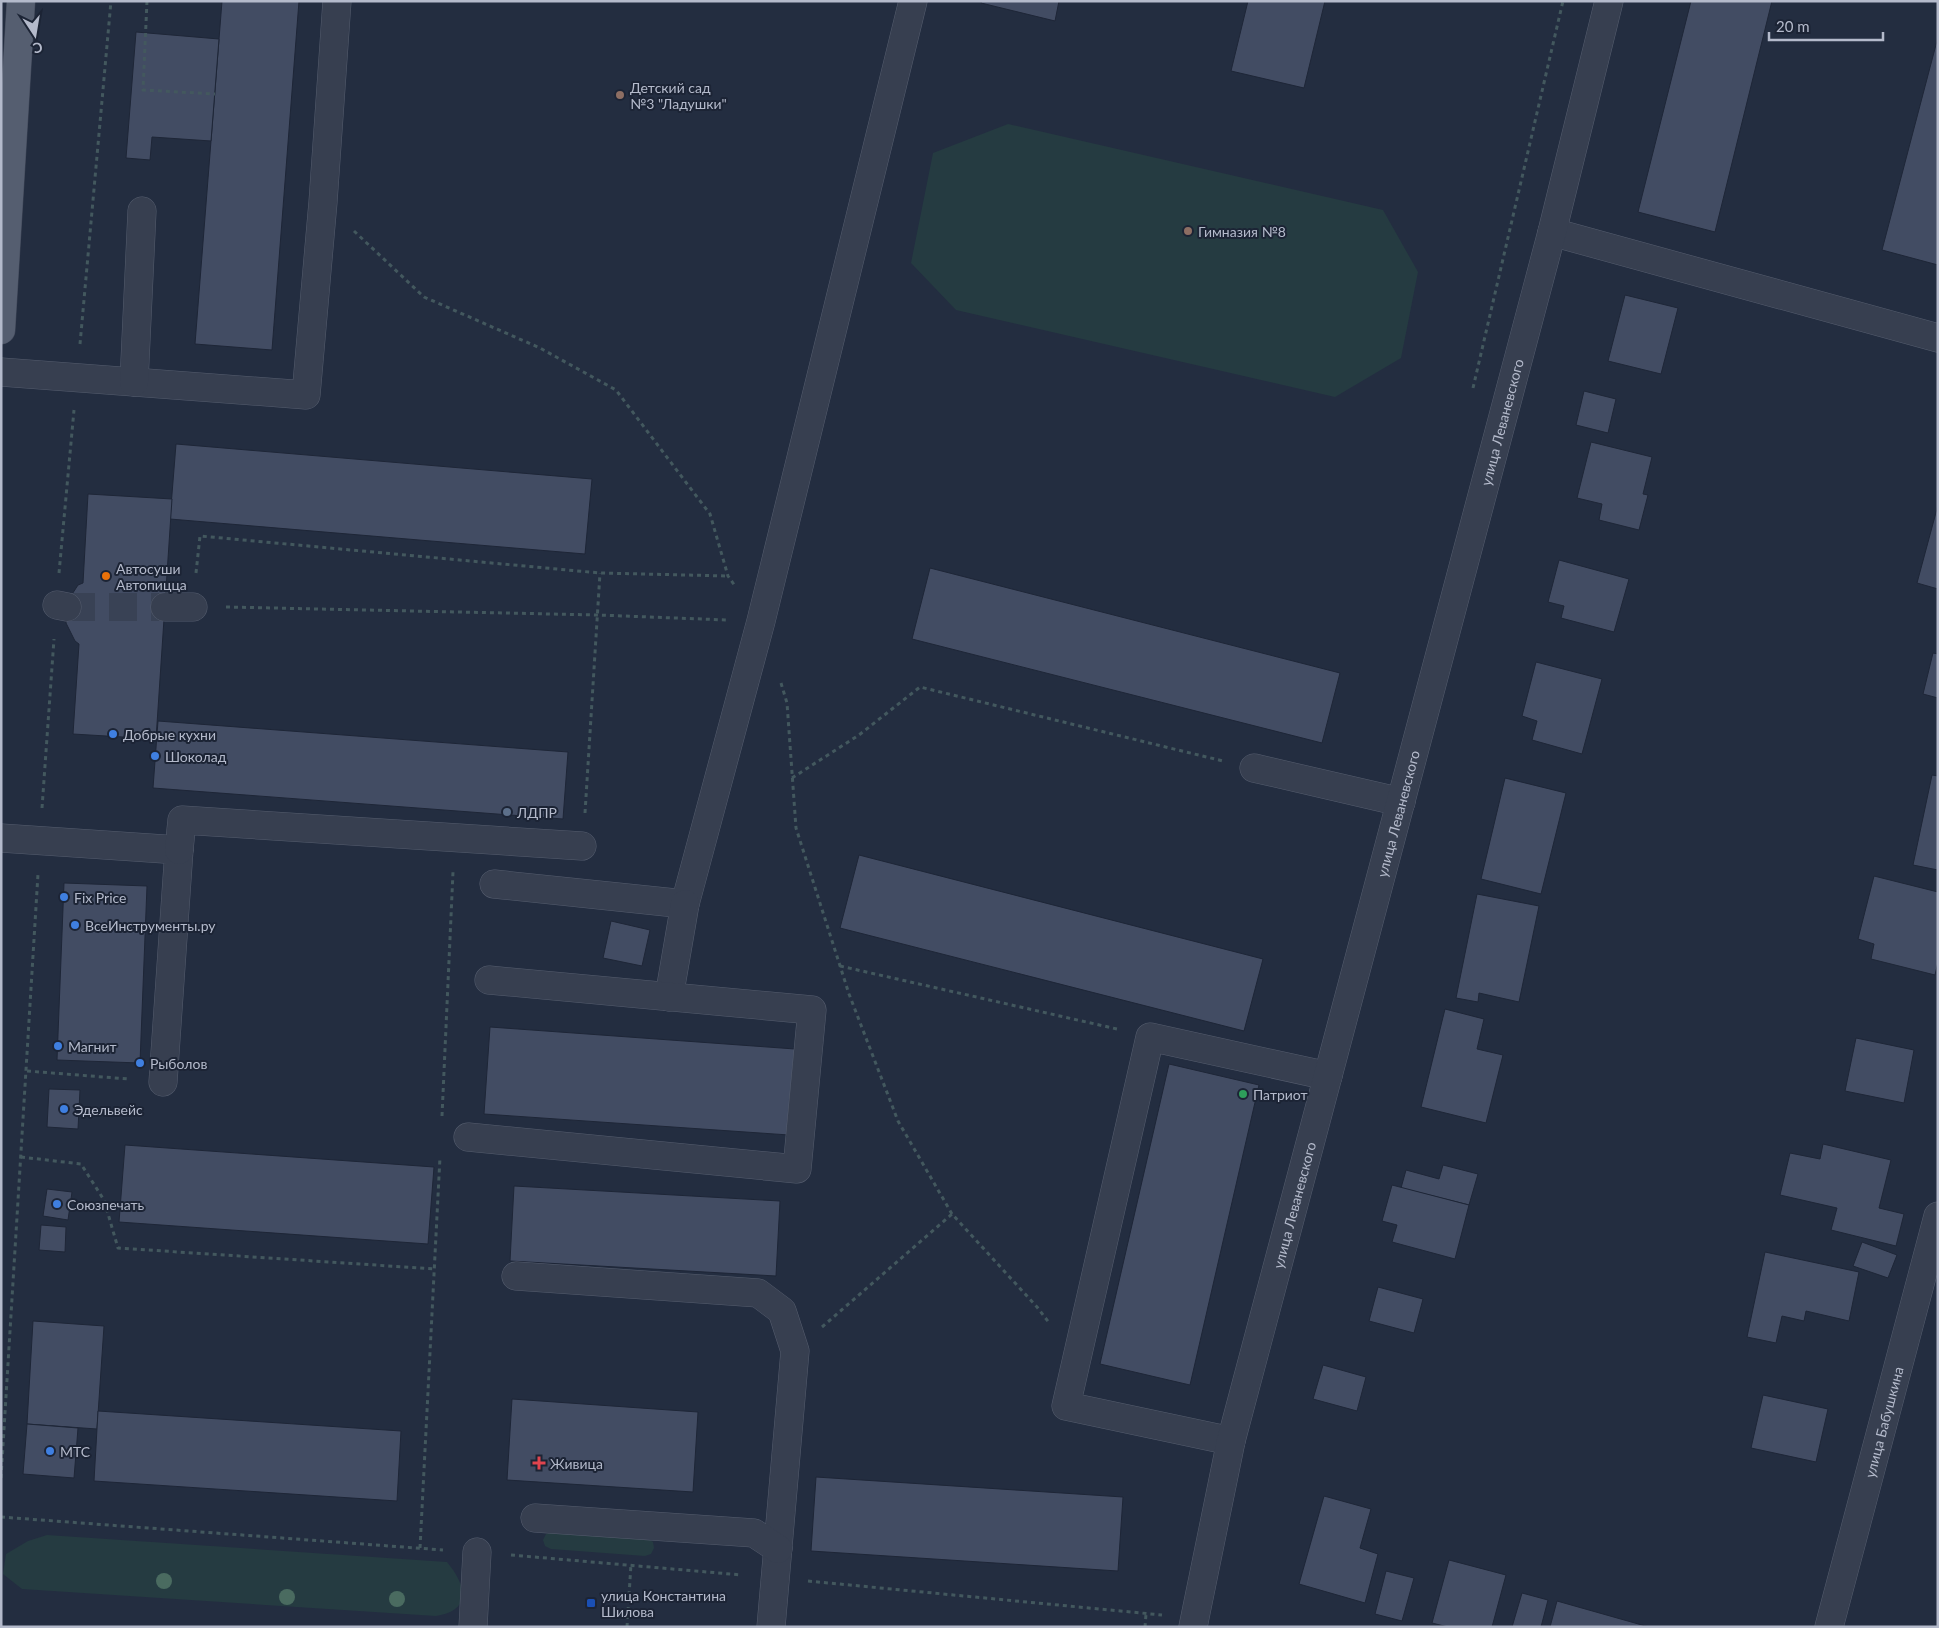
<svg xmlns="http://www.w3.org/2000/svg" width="1939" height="1628" font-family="Lato,sans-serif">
<rect width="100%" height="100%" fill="#232d40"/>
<g fill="#253b41">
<polygon points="1008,124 1383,210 1418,272 1401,358 1335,397 956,310 911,263 933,153"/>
<polygon points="553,1532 647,1538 653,1542 654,1548 651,1554 645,1556 551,1549 545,1546 543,1540 546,1534"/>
<path d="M47,1535L447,1562C466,1585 473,1610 436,1616L22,1589L3,1574L6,1554L28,1541Z"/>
</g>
<g fill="#424c63" stroke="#1e2637">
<polygon points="222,1 299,1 272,350 195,344"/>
<polygon points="982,1 1059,1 1055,21 981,3"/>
<polygon points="1248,1 1325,1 1304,88 1231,71"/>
<polygon points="1691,1 1772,1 1715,232 1638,212"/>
<polygon points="136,32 219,39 211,141 152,137 150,160 126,158"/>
<polygon points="1938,37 1938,265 1882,250"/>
<polygon points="1625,295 1678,308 1661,374 1608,361"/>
<polygon points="1584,391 1616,399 1608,433 1576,425"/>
<polygon points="1591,442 1652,457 1643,494 1648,495 1639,530 1599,520 1602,504 1577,498"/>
<polygon points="176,444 592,479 585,554 170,519"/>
<polygon points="88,494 172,499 156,739 73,734 79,644 75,641 66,623 67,602 78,585 83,583"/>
<polygon points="1938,505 1938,589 1917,583"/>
<polygon points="1559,560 1629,579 1614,632 1561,618 1564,606 1548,602"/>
<polygon points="930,568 1340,673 1322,743 912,639"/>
<polygon points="1933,653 1938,654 1938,698 1923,694"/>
<polygon points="1536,662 1602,679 1582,754 1532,740 1537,721 1522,716"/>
<polygon points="158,721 568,752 563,819 153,788"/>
<polygon points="1932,775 1938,776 1938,870 1913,865"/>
<polygon points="1505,778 1566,793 1541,894 1481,879"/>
<polygon points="859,855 1263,959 1244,1031 840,928"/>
<polygon points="1874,876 1938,892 1938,962 1935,975 1871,959 1874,944 1858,939"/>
<polygon points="64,883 147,886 140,1063 57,1060"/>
<polygon points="1477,894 1539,906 1519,1002 1479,993 1478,1002 1456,998"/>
<polygon points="611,921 650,930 642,966 603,958"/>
<polygon points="1445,1009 1484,1019 1477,1049 1503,1055 1486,1123 1421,1107"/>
<polygon points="490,1027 795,1049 789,1135 484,1114"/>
<polygon points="1856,1038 1914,1050 1904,1103 1845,1091"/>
<polygon points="1169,1064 1259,1085 1190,1385 1100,1364"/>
<polygon points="49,1089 80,1090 78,1129 47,1127"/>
<polygon points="1823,1144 1891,1160 1879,1208 1904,1214 1896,1246 1831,1230 1837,1208 1780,1195 1790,1153 1820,1159"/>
<polygon points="125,1145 434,1167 428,1244 119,1222"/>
<polygon points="1443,1165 1478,1174 1469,1205 1401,1188 1406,1170 1439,1179"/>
<polygon points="1392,1185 1469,1205 1455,1259 1392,1242 1397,1225 1382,1221"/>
<polygon points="514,1186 780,1201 776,1276 510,1261"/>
<polygon points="47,1189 72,1192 68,1220 43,1216"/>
<polygon points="41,1225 66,1227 65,1252 39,1250"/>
<polygon points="1862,1242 1897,1255 1888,1278 1853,1266"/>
<polygon points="1765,1252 1859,1272 1849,1321 1806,1311 1804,1321 1782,1316 1776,1343 1747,1337"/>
<polygon points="1378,1287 1423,1299 1414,1333 1369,1321"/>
<polygon points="33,1321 104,1326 97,1429 27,1424"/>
<polygon points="1323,1365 1366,1377 1357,1411 1313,1399"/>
<polygon points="1763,1395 1828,1409 1816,1462 1751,1448"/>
<polygon points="512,1399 698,1412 693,1492 507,1480"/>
<polygon points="98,1411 401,1431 397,1501 94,1481"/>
<polygon points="27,1424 78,1428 74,1478 23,1474"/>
<polygon points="816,1477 1123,1497 1118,1571 811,1551"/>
<polygon points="1324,1496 1371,1509 1360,1548 1378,1554 1365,1603 1299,1584"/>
<polygon points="1449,1560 1506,1575 1492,1627 1448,1627 1432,1623"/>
<polygon points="1386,1571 1414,1578 1402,1621 1375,1614"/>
<polygon points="1522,1593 1548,1600 1541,1627 1512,1627"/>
<polygon points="1557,1601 1649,1627 1550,1627"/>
</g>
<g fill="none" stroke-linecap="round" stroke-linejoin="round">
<polyline stroke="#394255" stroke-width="28" stroke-dasharray="28 14" stroke-linecap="butt" points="67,607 165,607"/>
<defs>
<g id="minor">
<polyline points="1552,232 1938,338"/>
<polyline points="1,372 306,395 323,202 337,1"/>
<polyline points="134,382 142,211"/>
<polyline points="57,605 67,607"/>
<polyline points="165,607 193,607"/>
<polyline points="1254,768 1401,802"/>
<polyline points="1,838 179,850 163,1082"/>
<polyline points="179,850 182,820 582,846"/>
<polyline points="494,884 685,904 761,621 913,1"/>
<polyline points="669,997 685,904"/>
<polyline points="468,1137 797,1169 812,1010 489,980"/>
<polyline points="516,1276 758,1293 782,1311 795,1351 771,1627"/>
<polyline points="1231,1441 1066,1406 1150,1037 1328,1076"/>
<polyline points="535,1518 754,1533 778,1549"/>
<polyline points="473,1627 477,1552"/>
<path id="s1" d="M1193,1627L1231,1441L1552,232L1609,1"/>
<path id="s2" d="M1829,1627L1938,1216"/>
</g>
<polyline id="major" points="1,330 21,1"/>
</defs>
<use href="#minor" stroke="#555d6e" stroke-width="29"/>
<use href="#major" stroke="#414859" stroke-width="29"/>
<g stroke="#43585e" stroke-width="3" stroke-dasharray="4 4" stroke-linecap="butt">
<polyline points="147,1 143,90 215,94"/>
<polyline points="354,231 424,297 540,348 616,390 710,514 728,576 735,586"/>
<polyline points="80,344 111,1"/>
<polyline points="1473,388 1563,1"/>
<polyline points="59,573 74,410"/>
<polyline points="196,573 200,536 600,573 728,576"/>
<polyline points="226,607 598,615 727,620"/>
<polyline points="781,683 787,703 796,828 849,994 898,1121 952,1214 1037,1307 1050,1324"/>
<polyline points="792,778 859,735 920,687 1223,761"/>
<polyline points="42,808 54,639"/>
<polyline points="585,813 600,573"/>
<polyline points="840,966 1117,1029"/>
<polyline points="27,1071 129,1079"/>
<polyline points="442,1116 453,872"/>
<polyline points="21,1157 81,1164 104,1200 118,1248 435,1269"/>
<polyline points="822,1327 952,1214"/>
<polyline points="1,1478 38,874"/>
<polyline points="1,1517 443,1550"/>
<polyline points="420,1548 440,1157"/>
<polyline points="511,1555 742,1575"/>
<polyline points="808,1581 1162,1615"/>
<polyline points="627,1627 631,1564"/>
<polyline points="1145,1627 1146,1614"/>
</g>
<use href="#minor" stroke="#373f50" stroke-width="28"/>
<use href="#major" stroke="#555e70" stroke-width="28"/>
</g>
<g fill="#4a6b60">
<circle cx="164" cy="1581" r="8"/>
<circle cx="287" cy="1597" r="8"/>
<circle cx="397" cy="1599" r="8"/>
</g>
<g fill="#8d6e63" stroke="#1c2435" stroke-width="2">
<circle cx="620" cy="95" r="5"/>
<circle cx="1188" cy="231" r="5"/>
</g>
<circle fill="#e8710a" stroke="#1c2435" stroke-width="2" cx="106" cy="576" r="5"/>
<g fill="#3f7fe0" stroke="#1c2435" stroke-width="2">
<circle cx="113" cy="734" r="5"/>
<circle cx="155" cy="756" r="5"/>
<circle cx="64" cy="897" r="5"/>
<circle cx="75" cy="925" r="5"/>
<circle cx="58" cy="1046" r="5"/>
<circle cx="140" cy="1063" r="5"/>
<circle cx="64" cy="1109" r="5"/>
<circle cx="57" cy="1204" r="5"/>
<circle cx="50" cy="1451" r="5"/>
</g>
<circle fill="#5c6f8a" stroke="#1c2435" stroke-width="2" cx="507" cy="812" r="5"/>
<circle fill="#2e9e5b" stroke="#1c2435" stroke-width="2" cx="1243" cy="1094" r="5"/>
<path fill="#e0444e" stroke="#1c2435" stroke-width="2" d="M536.5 1455.5h5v5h5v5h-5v5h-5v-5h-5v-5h5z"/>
<rect fill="#1a4fb4" stroke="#1c2435" stroke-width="2" x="586" y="1598" width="10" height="10" rx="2.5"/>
<g text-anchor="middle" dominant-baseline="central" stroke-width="4" stroke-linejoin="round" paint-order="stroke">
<g font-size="14" fill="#b4bacb" stroke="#1c2435" text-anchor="start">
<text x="630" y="87">Детский сад<tspan x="630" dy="16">№3 "Ладушки"</tspan></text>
<text x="1198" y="231">Гимназия №8</text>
<text x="116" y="568">Автосуши<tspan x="116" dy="16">Автопицца</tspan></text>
<text x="123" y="734">Добрые кухни</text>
<text x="165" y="756">Шоколад</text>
<text x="517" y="812">ЛДПР</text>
<text x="74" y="897">Fix Price</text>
<text x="85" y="925">ВсеИнструменты.ру</text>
<text x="68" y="1046">Магнит</text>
<text x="150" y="1063">Рыболов</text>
<text x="1253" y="1094">Патриот</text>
<text x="74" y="1109">Эдельвейс</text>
<text x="67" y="1204">Союзпечать</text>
<text x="60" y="1451">МТС</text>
<text x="550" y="1463">Живица</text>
<text x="601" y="1595">улица Константина<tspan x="601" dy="16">Шилова</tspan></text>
</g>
<g font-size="14" fill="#b4bacb" stroke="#1c2435">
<text stroke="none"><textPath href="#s1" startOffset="1244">улица Леваневского</textPath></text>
<text stroke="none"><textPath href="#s1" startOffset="839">улица Леваневского</textPath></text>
<text stroke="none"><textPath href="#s1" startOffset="434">улица Леваневского</textPath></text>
<text stroke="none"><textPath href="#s2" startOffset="212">улица Бабушкина</textPath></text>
</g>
</g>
<rect width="1939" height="1628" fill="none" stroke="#b4bacb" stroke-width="5"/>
<g transform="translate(35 35) rotate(168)" stroke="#1c2435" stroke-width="4" paint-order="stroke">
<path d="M0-4L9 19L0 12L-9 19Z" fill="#b4bacb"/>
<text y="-8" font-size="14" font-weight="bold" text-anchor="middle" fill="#b4bacb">С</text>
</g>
<path d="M1769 32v8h114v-8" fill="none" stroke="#b4bacb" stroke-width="2.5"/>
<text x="1776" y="32" font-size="15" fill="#b4bacb" stroke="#1c2435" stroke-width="4" paint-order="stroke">20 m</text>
</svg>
